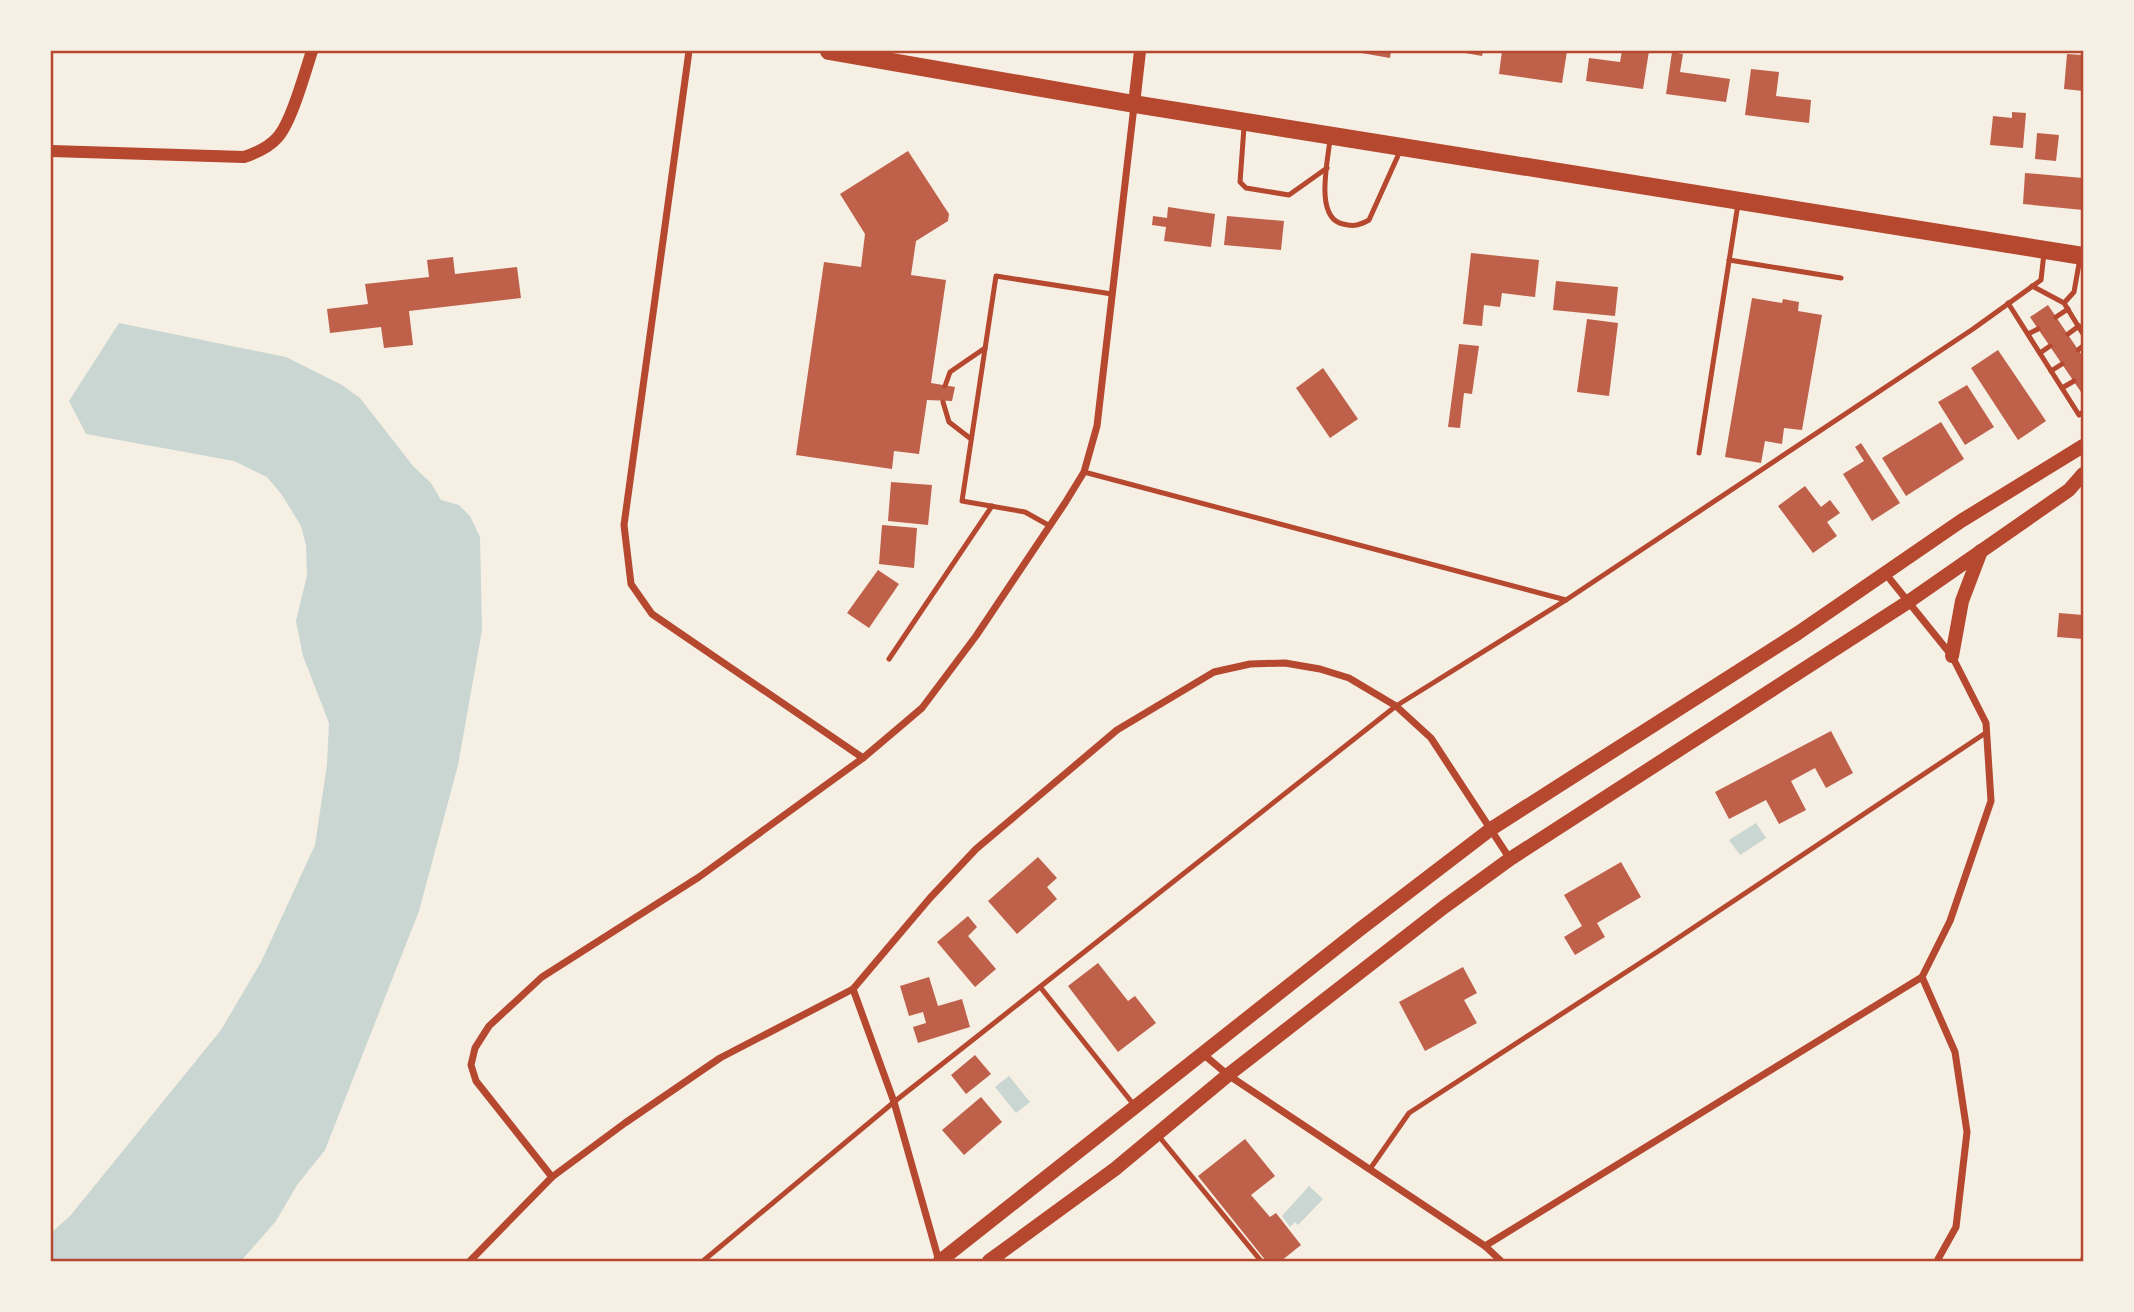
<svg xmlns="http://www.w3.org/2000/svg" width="2134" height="1312" font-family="Figtree,sans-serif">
<rect width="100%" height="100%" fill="#f6efe4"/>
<g fill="#c9d6d2">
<polygon points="119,323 286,357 342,385 360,398 413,466 431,483 441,500 459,505 470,516 480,537 482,630 458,765 419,911 325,1150 297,1185 276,1221 241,1261 51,1261 51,1233 70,1216 221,1030 261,962 315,845 327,765 329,723 303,656 296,621 307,575 306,545 301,526 282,495 267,477 234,461 86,434 69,401"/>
<polygon points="1756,823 1766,838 1740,855 1729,840"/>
<polygon points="1009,1076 1030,1102 1016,1113 995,1087"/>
<polygon points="1309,1186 1323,1199 1298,1225 1295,1222 1290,1227 1282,1216"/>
</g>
<g fill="#bf614a">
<polygon points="1350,51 1391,51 1390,58"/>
<polygon points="1454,51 1483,51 1482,56"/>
<polygon points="1502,51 1567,51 1562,83 1499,74"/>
<polygon points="1622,51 1649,51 1643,89 1586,81 1589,58 1620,62"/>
<polygon points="1672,52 1683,54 1680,72 1730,79 1726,102 1666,94"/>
<polygon points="2067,54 2083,55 2083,91 2064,89"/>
<polygon points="1751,69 1779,72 1776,96 1811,100 1809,123 1745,115"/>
<polygon points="2012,112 2026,113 2023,148 1990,145 1993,116 2012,118"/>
<polygon points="2037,133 2059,135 2056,161 2035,159"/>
<polygon points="908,151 949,214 948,221 916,241 911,275 946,280 931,383 955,387 952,401 927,400 919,454 894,451 892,469 796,455 824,262 861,267 865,234 840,194"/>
<polygon points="2025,173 2083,178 2083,210 2023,204"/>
<polygon points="1168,207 1215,214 1211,247 1164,241 1166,227 1152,225 1153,216 1167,218"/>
<polygon points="1227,216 1284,221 1281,250 1224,245"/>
<polygon points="1471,253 1539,260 1535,297 1502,293 1500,307 1484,305 1482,326 1463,324"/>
<polygon points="453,257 455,274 517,267 521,298 409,311 413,345 384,348 381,327 330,333 327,309 368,304 365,284 429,277 427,260"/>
<polygon points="1556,281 1618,287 1615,316 1553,310"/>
<polygon points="1752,298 1782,303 1783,299 1799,302 1798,311 1822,315 1802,430 1784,428 1782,444 1765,441 1761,463 1725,457"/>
<polygon points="2048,305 2083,357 2083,395 2030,317"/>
<polygon points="1587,319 1618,323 1609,396 1577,392"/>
<polygon points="1459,344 1479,346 1472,394 1464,393 1460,428 1448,427"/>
<polygon points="1998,350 2046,421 2018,440 1971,368"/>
<polygon points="1323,368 1358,419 1330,438 1296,388"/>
<polygon points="1967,385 1994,427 1965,445 1938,402"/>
<polygon points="1941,422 1964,459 1906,496 1882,458"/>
<polygon points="1861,443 1900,503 1872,521 1843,474 1864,461 1855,447"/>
<polygon points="891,482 932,485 928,525 888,521"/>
<polygon points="1805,486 1821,507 1830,500 1840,513 1827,522 1837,536 1813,553 1778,506"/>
<polygon points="882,525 917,528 914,568 879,564"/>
<polygon points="878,570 899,584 869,628 847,613"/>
<polygon points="2059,613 2083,615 2083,639 2057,637"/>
<polygon points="1831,731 1853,773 1826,788 1815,768 1791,781 1806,810 1779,824 1766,800 1729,819 1715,792"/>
<polygon points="1038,857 1057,878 1047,887 1057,899 1017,934 988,901"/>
<polygon points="1621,862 1641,897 1597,923 1605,937 1575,955 1564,937 1582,926 1564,895"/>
<polygon points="968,916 977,927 968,936 996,969 975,987 937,942"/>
<polygon points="1098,963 1128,1001 1135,996 1156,1023 1118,1052 1068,986"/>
<polygon points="1463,967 1477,993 1464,1000 1477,1023 1425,1051 1399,1002"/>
<polygon points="929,977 938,1006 962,999 970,1027 918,1043 913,1027 926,1023 923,1012 909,1016 900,986"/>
<polygon points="975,1055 991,1074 966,1094 951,1075"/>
<polygon points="981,1097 1002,1122 964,1155 942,1130"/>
<polygon points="1245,1139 1275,1176 1251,1195 1270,1217 1276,1213 1301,1245 1281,1261 1266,1261 1198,1176"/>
</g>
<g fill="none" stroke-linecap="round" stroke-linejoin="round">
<g stroke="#b5482f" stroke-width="5">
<polyline points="1244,127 1240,182 1246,188 1289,195 1327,168"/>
<path d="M1330,139C1328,161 1314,218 1343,224C1354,227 1360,225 1369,220L1401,149"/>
<polyline points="1729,260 1841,278"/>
<polyline points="2032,286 2064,303 2083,334"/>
<polyline points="2008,303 2079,415 2083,412"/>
<polyline points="2064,303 2074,292 2080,258"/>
<polyline points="2056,317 2068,309"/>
<polyline points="2028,334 2038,329"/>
<polyline points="2068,334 2079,326"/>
<polyline points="2078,350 2083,346"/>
<polyline points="2040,353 2050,346"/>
<polyline points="2051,371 2062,364"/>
<polyline points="945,386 950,372 985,348"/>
<polyline points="2062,388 2074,381"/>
<polyline points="943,402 949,422 971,439"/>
<polyline points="1699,453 1738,204"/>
<polyline points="1084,472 1566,600"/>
<polyline points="1050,526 1025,512 962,501 996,276 1112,294"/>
<polyline points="889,659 992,506"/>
<polyline points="1041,988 1134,1105"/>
<polyline points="1157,1134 1261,1261"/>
<polyline points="1370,1169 1409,1113 1657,952 1987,732"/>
<polyline points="703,1261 894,1102 1396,706 1566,600 1973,329 2041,280 2044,253"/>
<polyline points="2083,1261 2083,1258"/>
</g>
<g stroke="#b5482f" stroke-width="7">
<polyline points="689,51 624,525 631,584 652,614 863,758"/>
<polyline points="1885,573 1952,656 1986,723 1991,801 1950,921 1922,977 1955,1052 1967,1132 1956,1227 1937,1261"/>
<polyline points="853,989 894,1102 939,1261"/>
<polyline points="1203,1054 1228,1075 1485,1246 1501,1261"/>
<polyline points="552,1177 476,1081 471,1065 475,1048 489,1026 542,977 699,877 863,758 922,708 976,636 1065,503 1084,472 1097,426 1134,106"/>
<polyline points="1485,1246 1922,977"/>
<polyline points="470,1261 552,1177 625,1123 720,1058 853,989 930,898 976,849 1117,730 1214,672 1250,664 1285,663 1320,669 1349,678 1396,706 1431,738 1510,859"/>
</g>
<g stroke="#b5482f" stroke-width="12">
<polyline points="1134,104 1140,51"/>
<path d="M51,151L244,157C256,153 268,148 277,138C291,124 305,72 312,51"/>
</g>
<g stroke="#b5482f" stroke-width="14">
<polyline points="1952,656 1962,601 1981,551"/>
<polyline points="940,1261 1359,930 1491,829 1798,633 1961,521 2083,446"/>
<polyline points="989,1261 1115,1169 1228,1075 1444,907 1510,859 1908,602 2069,490 2083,474"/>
</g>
<polyline stroke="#b5482f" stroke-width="18" points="829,51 1134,104 2083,256"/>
</g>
<rect width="2134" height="1312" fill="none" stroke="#f6efe4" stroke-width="105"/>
<rect x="52" y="52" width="2030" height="1208" fill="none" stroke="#b5482f" stroke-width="2.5"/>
</svg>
